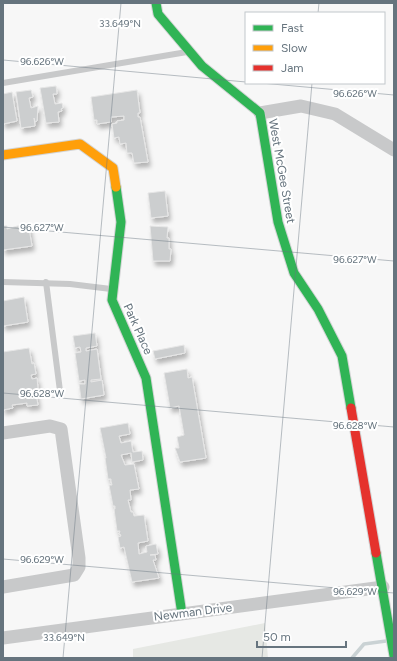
<svg xmlns="http://www.w3.org/2000/svg" width="397" height="661" font-family="Figtree,sans-serif">
<defs>
<filter id="shadow"><feDropShadow dx="2.5" dy="4.5" stdDeviation="2" flood-color="#0004"/></filter>
</defs>
<rect width="100%" height="100%" fill="#f7f7f7"/>
<polygon fill="#e6e8e4" points="265,623 268,658 133,658 133,649"/>
<g fill="none" stroke-linecap="round" stroke-linejoin="round">
<polyline stroke="#cad2d4" stroke-width="3.5" points="352,658 364,644 386,641"/>
</g>
<g fill="#cccecf" stroke="#e6e6e6" filter="url(#shadow)">
<polygon points="56,86 57,94 53,94 55,104 62,103 63,108 61,109 62,111 58,112 59,122 46,123 40,88"/>
<polygon points="31,90 33,97 29,98 31,108 38,106 37,121 35,122 34,118 35,126 21,128 16,92"/>
<polygon points="137,90 140,113 138,113 138,117 140,117 148,162 134,163 132,153 127,153 126,143 120,144 119,137 114,138 112,124 117,123 117,121 124,120 124,116 111,117 111,122 97,124 97,120 94,120 91,97"/>
<polygon points="12,92 17,121 3,124 3,94"/>
<polygon points="165,191 168,216 151,218 148,193"/>
<polygon points="28,223 32,246 3,250 3,226 7,226 7,229"/>
<polygon points="150,226 168,227 167,238 169,238 169,249 171,249 170,261 153,261"/>
<polygon points="24,297 28,322 3,326 3,301"/>
<polygon points="95,333 97,346 86,348 86,351 97,349 101,379 91,380 91,382 102,380 104,395 81,399 79,384 85,384 85,380 79,381 75,353 81,352 80,347 75,348 73,336"/>
<polygon points="184,345 185,353 155,359 153,351"/>
<polygon points="29,348 32,364 34,363 36,374 31,375 32,379 37,378 38,389 35,389 38,405 27,406 27,403 12,405 13,408 3,410 3,352"/>
<polygon points="187,369 188,378 192,377 206,458 180,462 175,448 179,448 177,437 184,435 179,406 170,408 164,373"/>
<polygon points="128,423 130,434 119,436 121,443 131,441 133,452 142,451 143,460 132,462 131,453 121,455 125,465 134,464 139,489 130,490 131,500 128,500 131,512 133,512 134,516 144,515 148,541 138,543 139,554 147,552 146,546 156,544 158,554 150,555 155,555 156,560 153,560 159,578 132,582 124,547 120,548 118,537 121,536 120,534 119,534 120,531 117,531 114,509 115,509 115,506 113,506 109,485 112,485 111,481 111,479 108,479 105,458 106,458 100,428"/>
</g>
<g fill="none" stroke-linecap="round" stroke-linejoin="round">
<defs>
<g id="fast">
<polyline points="156,3 158,14 202,66 260,113 278,222 294,273 318,309 342,356 351,408"/>
<polyline points="116,187 121,222 112,300 146,378 182,614"/>
<polyline points="376,553 394,656"/>
</g>
<polyline id="slow" points="3,155 80,144 113,168 116,187"/>
<polyline id="jam" points="351,408 376,553"/>
</defs>
<use href="#fast" stroke="#d3d4d5" stroke-width="11"/>
<use href="#slow" stroke="#d3d4d5" stroke-width="11"/>
<use href="#jam" stroke="#d3d4d5" stroke-width="11"/>
<g stroke="#c8c9ca" stroke-width="6">
<polyline points="3,83 187,52"/>
<polyline points="3,282 70,284 111,289"/>
<polyline points="46,282 60,391"/>
</g>
<g stroke="#c8c9ca" stroke-width="13">
<polyline points="260,113 301,106 335,114 394,150"/>
<polyline points="3,433 50,426 61,429 79,558 79,567 74,575 3,587"/>
<polyline points="3,638 383,587"/>
</g>
<use href="#fast" stroke="#30b455" stroke-width="9"/>
<use href="#slow" stroke="#ff9f0a" stroke-width="9"/>
<use href="#jam" stroke="#e5322d" stroke-width="9"/>
</g>
<path fill="none" stroke="#66747e" stroke-width="1" stroke-opacity="0.45" d="M318,13L319,3M3,60L246,82M261,83L394,95M3,227L394,261M3,393L394,427M3,559L394,593M63,658L121,3M262,658L312,83"/>
<g text-anchor="middle" dominant-baseline="central" stroke-width="4" stroke-linejoin="round" paint-order="stroke">
<g font-size="12" fill="#66747e" stroke="#fff">
<text transform="translate(282 171) rotate(80)">West McGee Street</text>
<text transform="translate(138 329) rotate(66)">Park Place</text>
<text transform="translate(193 612) rotate(-7)">Newman Drive</text>
</g>
</g>
<g font-size="10" text-anchor="middle" fill="#66747e" stroke="#fff" stroke-width="4" stroke-linejoin="round" paint-order="stroke">
<text x="120" y="27">33.649°N</text>
<text x="42" y="65">96.626°W</text>
<text x="355" y="97">96.626°W</text>
<text x="42" y="231">96.627°W</text>
<text x="355" y="263">96.627°W</text>
<text x="42" y="397">96.628°W</text>
<text x="355" y="429">96.628°W</text>
<text x="42" y="563">96.629°W</text>
<text x="355" y="595">96.629°W</text>
<text x="64" y="641">33.649°N</text>
</g>
<rect width="397" height="661" fill="none" stroke="#66747e" stroke-width="8"/>
<rect x="245" y="12" width="140" height="72" fill="#ffffff" stroke="#c2c7cb"/>
<rect x="253" y="25" width="20" height="6" fill="#30b455" stroke="#c2c7cb"/>
<text x="281" y="32" font-size="12" fill="#66747e">Fast</text>
<rect x="253" y="45" width="20" height="6" fill="#ff9f0a" stroke="#c2c7cb"/>
<text x="281" y="52" font-size="12" fill="#66747e">Slow</text>
<rect x="253" y="65" width="20" height="6" fill="#e5322d" stroke="#c2c7cb"/>
<text x="281" y="72" font-size="12" fill="#66747e">Jam</text>
<path d="M257 641v6h89v-6" fill="none" stroke="#66747e" stroke-width="2"/>
<text x="263" y="641" font-size="12" fill="#66747e" stroke="#ffffff" stroke-width="3" paint-order="stroke">50 m</text>
</svg>
